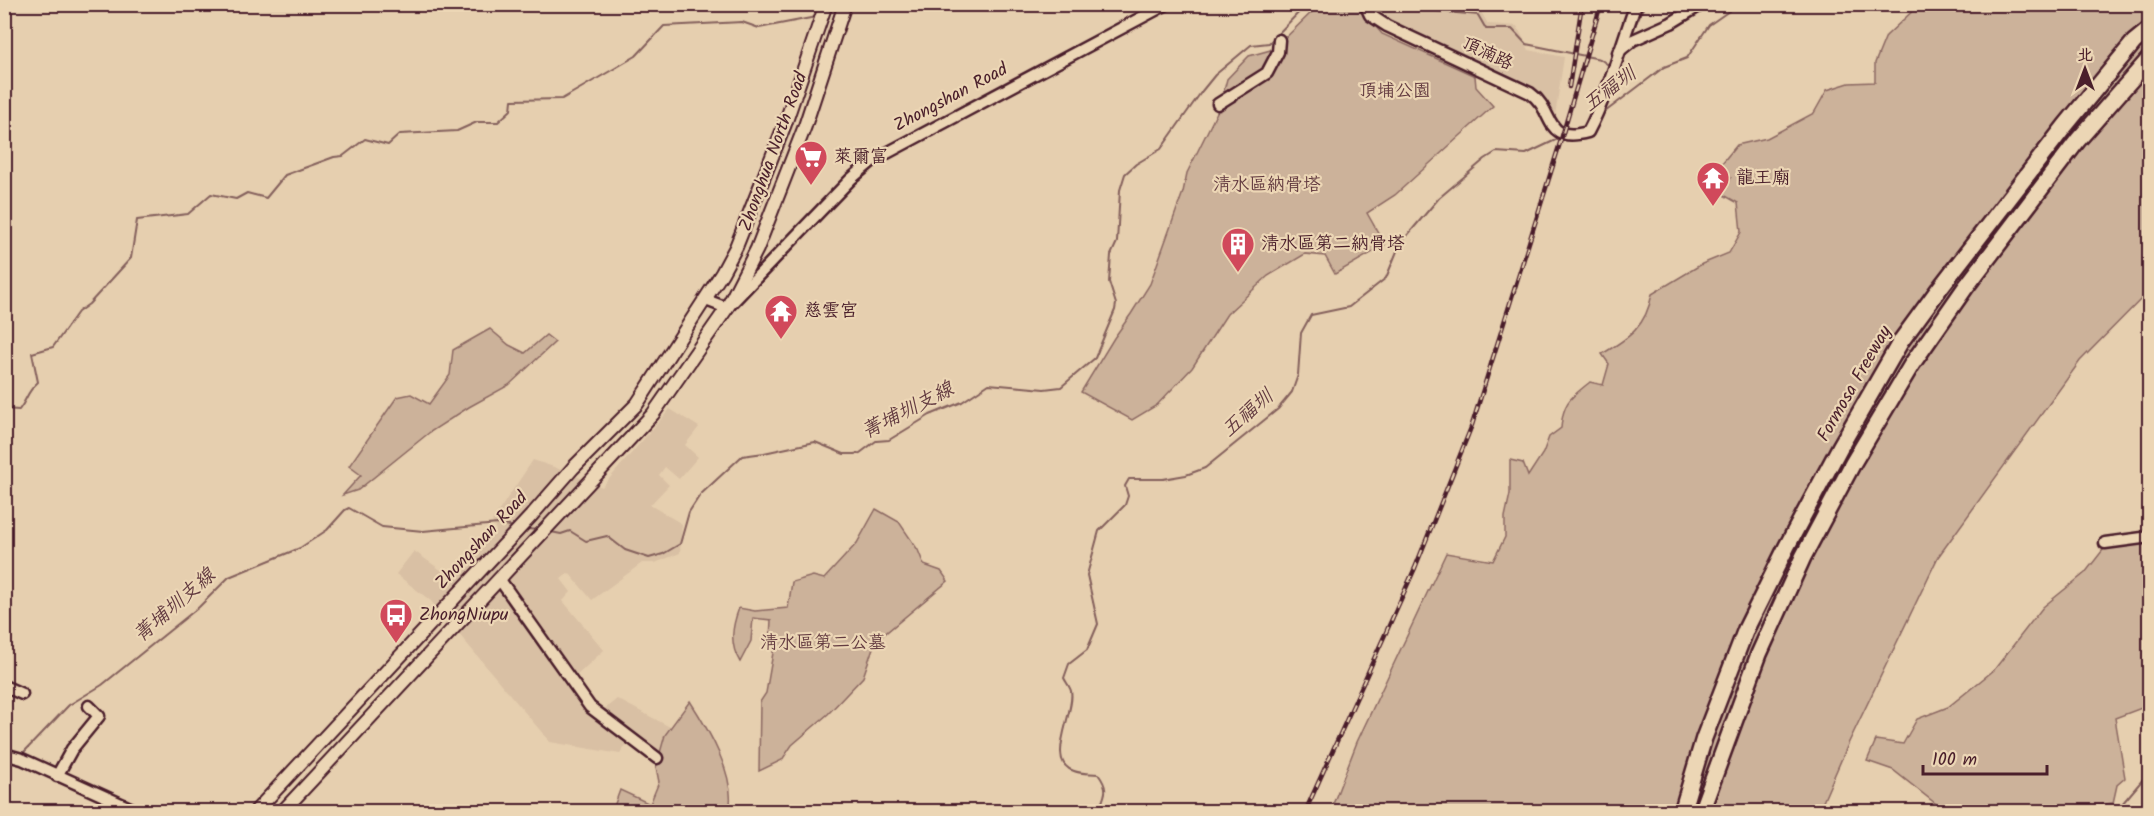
<svg xmlns="http://www.w3.org/2000/svg" width="2154" height="816" font-family="Kalam,'LXGW WenKai TC',sans-serif">
<rect width="100%" height="100%" fill="#e6cfaf"/>
<filter id="ink" filterUnits="userSpaceOnUse"><feTurbulence type="fractalNoise" baseFrequency=".0167" numOctaves="2"/><feDisplacementMap in="SourceGraphic" scale="12" xChannelSelector="R" yChannelSelector="G"/><feConvolveMatrix kernelMatrix="1 2 1 2 8 2 1 2 1" color-interpolation-filters="sRGB"/></filter>
<g filter="url(#ink)">
<g fill="#d9c0a4">
<polygon points="1371,5 1461,5 1461,8 1480,10 1488,24 1517,26 1529,50 1564,57 1555,116 1535,88 1391,23"/>
<polygon points="670,409 699,427 685,445 698,457 679,479 665,467 659,475 669,485 650,505 682,524 680,553 655,563 642,563 592,600 569,573 561,579 571,592 563,601 604,650 575,677 592,702 602,711 617,699 670,727 665,735 660,757 629,741 620,754 550,742 431,601 396,574 414,551 452,578 496,530 492,521 533,460 554,467 602,487"/>
</g>
<g fill="#ccb29a" stroke="#8b6862" stroke-width="1.5">
<polygon points="1319,5 1357,5 1382,34 1475,76 1476,87 1493,106 1395,195 1367,213 1385,245 1335,274 1325,256 1305,254 1268,276 1227,314 1192,368 1157,405 1132,420 1081,392 1114,338 1131,314 1150,284 1183,192 1187,173 1220,106 1227,79 1249,56 1274,49"/>
<path d="M1919,5H2149V291L2080,361L1938,557L1849,742L1819,811L1330,812L1357,742L1446,553L1493,561L1505,537V517L1510,494V460L1523,463L1528,476L1543,453L1549,437L1561,428C1563,402 1570,398 1590,382L1603,385L1609,364L1602,354C1629,338 1646,327 1652,294L1702,264L1729,253L1741,232L1738,203L1722,194L1731,178L1718,168L1737,145L1767,138L1814,113L1827,90L1849,83L1875,82V63L1886,36Z"/>
<polygon points="490,329 509,345 525,353 546,335 555,342 509,385 469,407 430,432 358,490 343,495 361,475 349,466 397,397 411,394 429,404 450,375 453,350"/>
<path d="M876,509L899,522L918,550L924,565L941,571L948,581L875,642L863,677L828,714L792,745L782,760L759,771L760,702L766,693L774,647L770,639L771,620L753,618L751,641L740,662C729,644 732,627 739,608L755,611L788,608L792,582L813,576L824,579L857,543Z"/>
<polygon points="2149,542 2149,702 2147,706 2115,718 2125,778 2117,785 2113,803 2059,811 1925,811 1936,804 1893,770 1867,761 1876,740 1903,744 1917,719 1948,707 1994,670 2043,607 2085,573 2106,546"/>
<path d="M690,701C708,729 737,777 729,811L612,812L620,790L650,804L659,782L656,767L665,735Z"/>
</g>
<g fill="none" stroke-linecap="round" stroke-linejoin="round">
<g stroke="#84605c" stroke-width="2">
<polyline points="1399,4 1414,9 1478,15 1486,29 1512,29 1526,44 1600,59 1607,64 1611,63"/>
<polyline points="828,14 839,4"/>
<polyline points="1631,34 1645,4"/>
<polyline points="1601,115 1664,67 1687,58 1709,25 1739,4"/>
<path d="M4,409L19,410C28,398 26,393 38,382L32,353L53,347L78,312L89,304L131,258L137,220L188,214L211,194L236,199L247,193L266,198L285,175L334,157L343,156L365,139L388,145L400,134L457,131L477,122H498L511,110L512,100L562,99L636,56L664,26L742,22L759,28L816,17"/>
<polyline points="527,529 539,530"/>
<polyline points="551,532 561,534 570,531 586,541 607,536 625,550 649,558 663,554 680,544 689,512 700,495 742,456 764,453 815,442 844,454 854,454 860,453 876,441 889,440 930,415 962,402 989,384 1044,389 1061,387 1095,358 1115,310 1116,304 1109,282 1111,255 1117,242 1120,190 1125,174 1136,164 1161,149 1202,91 1215,75 1251,45 1269,43 1307,4"/>
<polyline points="20,754 24,752 69,705 102,685 199,607 229,577 300,548 327,530 345,510 349,508 382,527 423,531 498,524 515,527"/>
<path d="M1098,812C1105,794 1110,790 1098,774C1090,773 1081,774 1074,771C1044,762 1076,711 1071,691C1070,687 1066,682 1064,678L1069,664L1087,650L1098,624L1087,575L1099,531L1125,505L1128,496L1125,486L1129,479H1163L1186,475L1205,468L1278,409L1292,392L1298,375L1301,333L1311,315L1349,307L1386,278L1400,244L1439,198L1485,159L1496,152L1526,154L1562,137"/>
<polyline points="2100,812 2122,804 2150,771"/>
</g>
<defs>
<g id="minor">
<path d="M1365,4L1370,15L1387,26L1530,93C1556,111 1542,144 1588,132C1609,92 1620,47 1636,4"/>
<polyline points="1618,52 1633,40 1671,23 1702,4"/>
<polyline points="1218,104 1267,73 1278,52 1279,40"/>
<polyline points="706,300 727,308 851,179 872,161 1167,4"/>
<polyline points="2105,543 2150,537"/>
<polyline points="500,580 590,707 657,758"/>
<polyline points="4,686 22,694"/>
<polyline points="4,754 22,759 139,812"/>
<polyline points="57,776 72,749 99,716 89,706"/>
</g>
<g id="major">
<polyline points="255,812 531,516 573,468 637,404 722,273 736,247 785,124 826,4"/>
<polyline points="282,812 653,414 727,308 757,249 805,126 845,4"/>
</g>
<g id="highway">
<polyline points="1682,812 1704,738 1746,629 1787,546 1840,447 1901,341 1939,289 2065,126 2134,42 2150,29"/>
<polyline points="1701,812 1759,654 1803,557 1853,463 1912,364 1965,288 2078,140 2150,58"/>
</g>
</defs>
<use href="#minor" stroke="#4a1f2b" stroke-width="15"/>
<use href="#major" stroke="#4a1f2b" stroke-width="16"/>
<use href="#highway" stroke="#4a1f2b" stroke-width="20"/>
<use href="#minor" stroke="#ecd6b5" stroke-width="10"/>
<use href="#major" stroke="#ecd6b5" stroke-width="12"/>
<use href="#highway" stroke="#ecd6b5" stroke-width="15"/>
<defs>
<g id="rail">
<polyline points="1569,87 1582,4"/>
<polyline points="1305,812 1415,568 1472,425 1560,143 1601,4"/>
</g>
</defs>
<use href="#rail" stroke="#4a1f2b" stroke-width="4.5"/>
<use href="#rail" stroke="#ecd6b5" stroke-width="2" stroke-dasharray="7" stroke-linecap="butt"/>
</g>
</g>
<defs>
<symbol id="supermarket-pin" viewBox="-11 -11 22 30"><path d="M0 17L-7.5 6A9.5 9.5 0 1 1 7.5 6Z" fill="#d1495b" stroke="#ecd6b5"/><path d="M-6-5.5h2.5l.6 2H6L4.5 2H-2.5L-4.4-4H-6ZM-1.5 3.2a1.3 1.3 0 1 0 .1 0ZM3 3.2a1.3 1.3 0 1 0 .1 0Z" fill="#fff"/></symbol>
<symbol id="temple-pin" viewBox="-11 -11 22 30"><path d="M0 17L-7.5 6A9.5 9.5 0 1 1 7.5 6Z" fill="#d1495b" stroke="#ecd6b5"/><path d="M0-6L5-2H3V0L6.5 2.5H4V6H1.5V3h-3V6H-4V2.5H-6.5L-3 0V-2H-5Z" fill="#fff"/></symbol>
<symbol id="building-pin" viewBox="-11 -11 22 30"><path d="M0 17L-7.5 6A9.5 9.5 0 1 1 7.5 6Z" fill="#d1495b" stroke="#ecd6b5"/><path d="M-4-6H4V6H1V3H-1V6H-4ZM-2.5-4.3h1.7v1.8h-1.7ZM.8-4.3h1.7v1.8H.8ZM-2.5-1h1.7V.8h-1.7ZM.8-1h1.7V.8H.8Z" fill="#fff"/></symbol>
<symbol id="bus-pin" viewBox="-11 -11 22 30"><path d="M0 17L-7.5 6A9.5 9.5 0 1 1 7.5 6Z" fill="#d1495b" stroke="#ecd6b5"/><path d="M-5-6H5V4H4V6H2V4H-2V6H-4V4H-5ZM-3.5-4V0h7V-4ZM-3.5 1.2v1.5H-2V1.2ZM2 1.2v1.5H3.5V1.2Z" fill="#fff"/></symbol>
</defs>
<g fill-rule="evenodd">
<use href="#supermarket-pin" x="792" y="138" width="38" height="52"/>
<use href="#temple-pin" x="1694" y="159" width="38" height="52"/>
<use href="#building-pin" x="1219" y="225" width="38" height="52"/>
<use href="#temple-pin" x="762" y="292" width="38" height="52"/>
<use href="#bus-pin" x="377" y="596" width="38" height="52"/>
</g>
<g text-anchor="middle" dominant-baseline="central" stroke-width="4.5" stroke-linejoin="round" paint-order="stroke">
<g font-size="18" fill="#4a1f2b" stroke="#ecd6b5">
<text transform="translate(1487 54) rotate(25)">頂湳路</text>
<text transform="translate(951 98) rotate(-28)">Zhongshan Road</text>
<text transform="translate(774 152) rotate(-70)">Zhonghua North Road</text>
<text transform="translate(1855 384) rotate(-60)">Formosa Freeway</text>
<text transform="translate(482 541) rotate(-47)">Zhongshan Road</text>
</g>
<g font-size="18" fill="#643c41" stroke="#ecd6b5">
<text x="1395" y="91">頂埔公園</text>
<text x="1267" y="185">清水區納骨塔</text>
<text x="823" y="643">清水區第二公墓</text>
</g>
<g font-size="18" fill="#4a1f2b" stroke="#ecd6b5" text-anchor="start">
<text x="834" y="157">萊爾富</text>
<text x="1736" y="178">龍王廟</text>
<text x="1261" y="244">清水區第二納骨塔</text>
<text x="804" y="311">慈雲宮</text>
<text x="419" y="615">ZhongNiupu</text>
</g>
<g font-size="20" font-style="italic" fill="#623a40" stroke="#ecd6b5">
<text transform="translate(1610 90) rotate(-37)">五福圳</text>
<text transform="translate(908 411) rotate(-27)">菁埔圳支線</text>
<text transform="translate(1248 414) rotate(-41)">五福圳</text>
<text transform="translate(175 606) rotate(-41)">菁埔圳支線</text>
</g>
</g>
<rect width="2154" height="816" fill="none" stroke="#ecd6b5" stroke-width="24"/>
<rect x="12" y="12" width="2130" height="792" fill="none" stroke="#4a1f2b" stroke-width="2" filter="url(#ink)"/>
<g transform="translate(2085 69)" stroke="#ecd6b5" stroke-width="4.5" paint-order="stroke">
<path d="M0-4.5L10 22L0 15L-10 22Z" fill="#4a1f2b"/>
<text y="-9" font-size="16" font-weight="bold" text-anchor="middle" fill="#4a1f2b">北</text>
</g>
<path d="M1923 765v9h124v-9" fill="none" stroke="#4a1f2b" stroke-width="3"/>
<text x="1932" y="765" font-size="18" fill="#4a1f2b" stroke="#ecd6b5" stroke-width="4.5" paint-order="stroke">100 m</text>
</svg>
